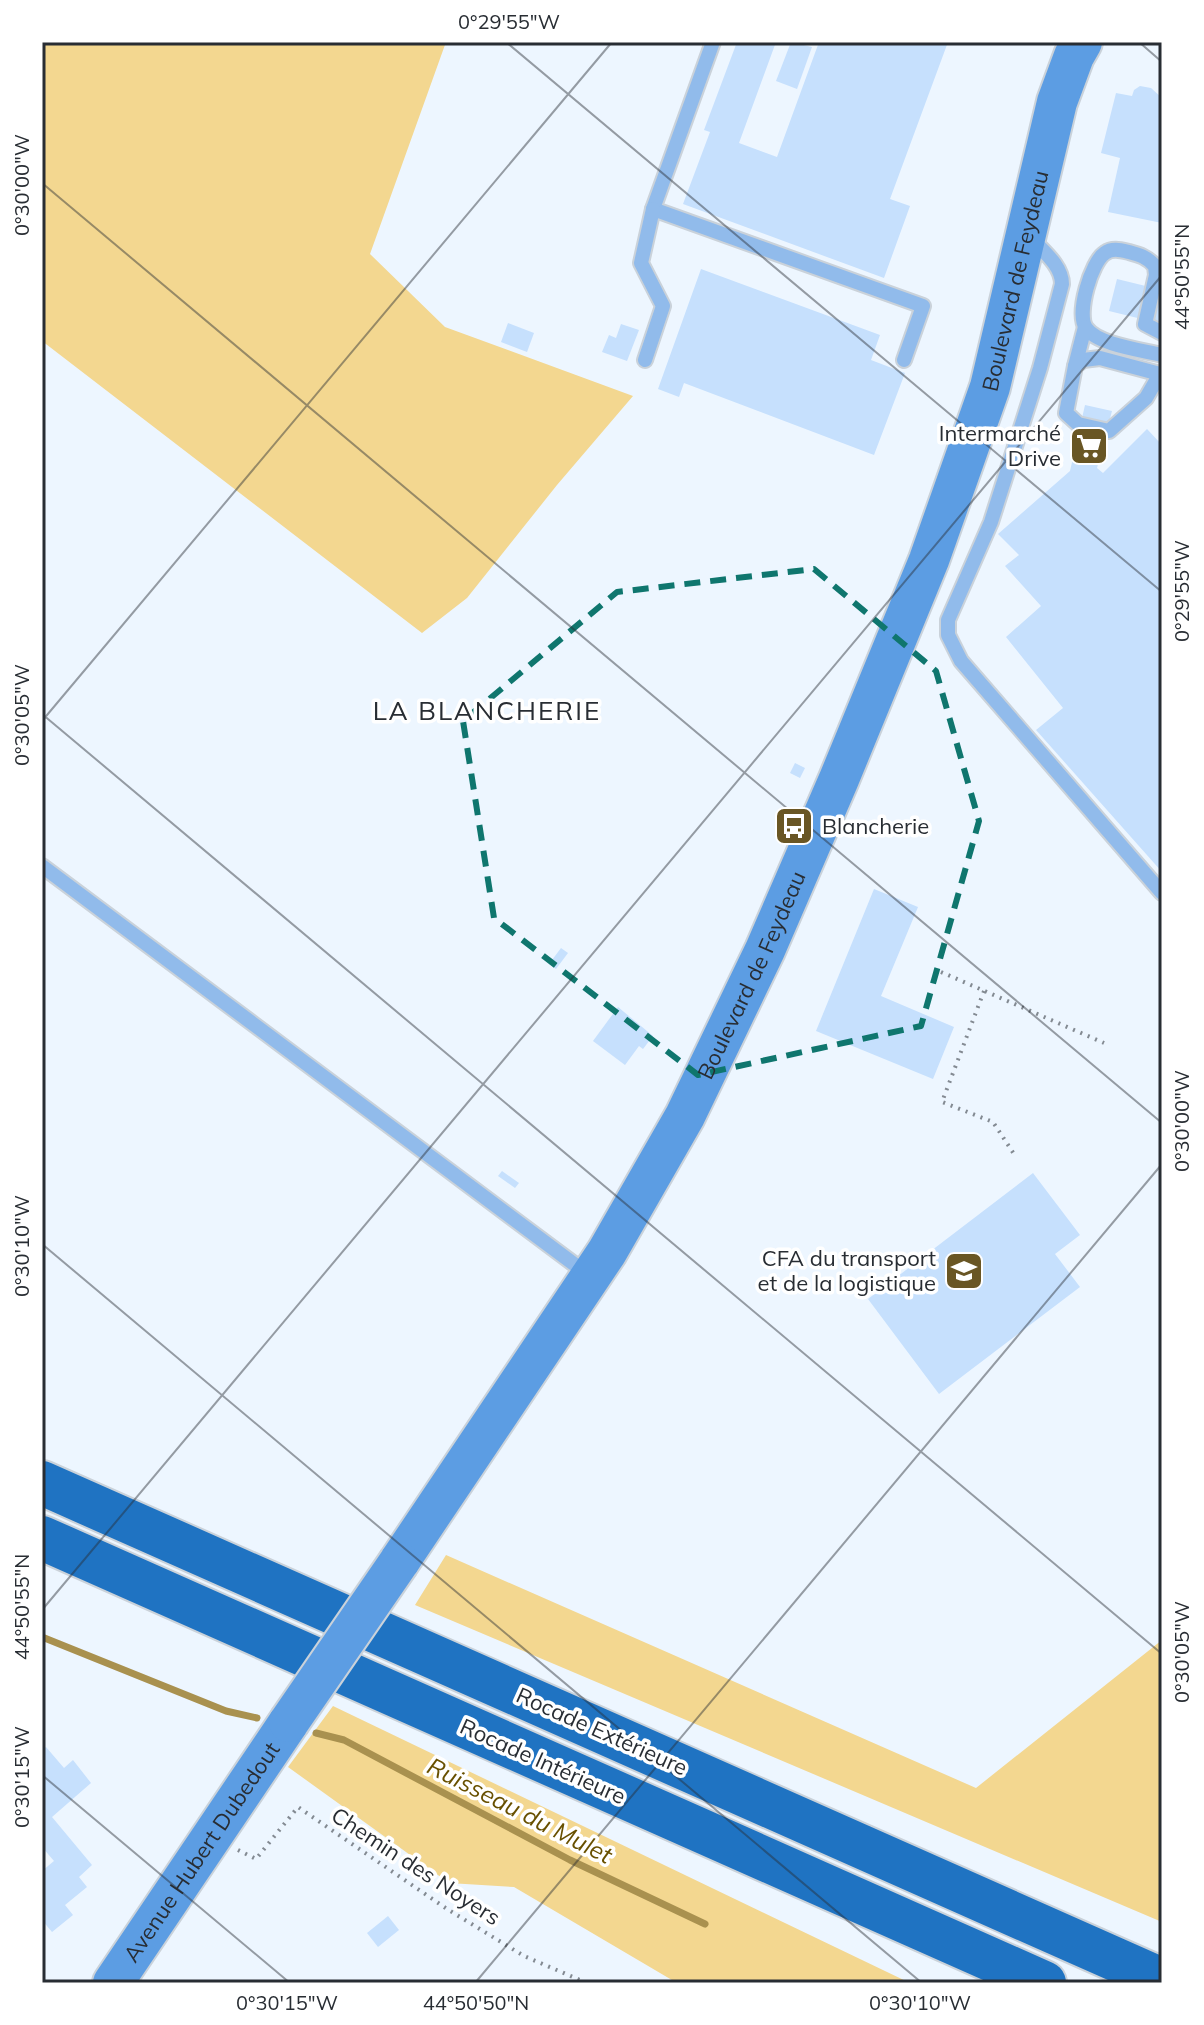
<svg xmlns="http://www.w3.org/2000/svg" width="1204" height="2025" font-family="Mulish,sans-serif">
<rect width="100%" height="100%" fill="#edf6ff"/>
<g fill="#f3d790">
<polygon points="42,42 446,42 370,254 445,327 633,396 557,485 467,598 422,633 42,341"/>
<polygon points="446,1555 976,1788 1162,1640 1162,1922 415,1605"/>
<polygon points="333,1706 910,1983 677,1983 514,1887 449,1883 288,1767"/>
</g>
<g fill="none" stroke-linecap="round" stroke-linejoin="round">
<g stroke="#a9914f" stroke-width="7">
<polyline points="42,1637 226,1711 257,1718"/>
<polyline points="316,1733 344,1740 570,1860 705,1924"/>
</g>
</g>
<g fill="#c6e0fd">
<polygon points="737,42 776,42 739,143 777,157 819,42 948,42 890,199 910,206 884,278 683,204 710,132 704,130"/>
<polygon points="791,42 812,47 797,89 776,81"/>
<polygon points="1140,86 1151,88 1162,98 1162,223 1108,212 1120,158 1101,153 1116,93 1132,96 1134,90"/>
<polygon points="701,269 880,335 871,360 905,373 874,455 684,383 679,397 658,389"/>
<polygon points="1117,279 1162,290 1162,324 1109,311"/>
<polygon points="508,323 534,333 527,352 501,342"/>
<polygon points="621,324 639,330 627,361 602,352 609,335 616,338"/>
<polygon points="1085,405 1112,411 1097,468 1103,473 1147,429 1162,445 1162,872 1036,730 1063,708 1006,637 1041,606 1005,566 1019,555 998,534 1070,471"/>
<polygon points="795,763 805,768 800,778 790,773"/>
<polygon points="874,889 918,907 881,996 954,1027 933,1079 816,1031"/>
<polygon points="561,948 568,953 556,969 549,964"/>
<polygon points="618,1007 653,1036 643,1049 639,1046 625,1065 593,1041"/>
<polygon points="502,1171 519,1183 515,1188 498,1176"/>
<polygon points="1033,1173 1080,1235 1055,1254 1080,1287 939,1394 868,1299"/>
<polygon points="46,1747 64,1768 73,1760 91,1783 52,1817 92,1865 79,1877 87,1887 65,1905 73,1915 52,1932 42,1920 42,1871 54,1861 42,1847 42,1750"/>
<polygon points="388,1916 399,1930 378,1947 367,1933"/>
</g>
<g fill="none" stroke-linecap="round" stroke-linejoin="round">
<defs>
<g id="lane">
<polyline points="713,42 653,209 923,306 904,360"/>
<path d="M1032,239C1044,252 1062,266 1062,284L1040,368L991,522L948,620V635L961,661L1162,893"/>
<path d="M1162,333L1145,324L1156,275L1155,266C1147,257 1140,255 1129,252C1120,250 1112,248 1105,253C1091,262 1076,314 1086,328C1098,345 1142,350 1162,355"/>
<polygon points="1100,358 1160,374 1146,398 1109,431 1078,424 1066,413 1075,366 1083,360"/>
<polyline points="645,360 663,306 641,263 653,209"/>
<polyline points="1075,366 1085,327"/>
<polyline points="42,866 590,1276"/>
</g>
<g id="secondary">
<path id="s1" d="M399,1562L607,1252L685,1116L765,950L839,779L929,560L990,387L1057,102L1074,56L1082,42"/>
<path id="s2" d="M113,1983L289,1722"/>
</g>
<g id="highway">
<polyline points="42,1483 1162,1980"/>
<polyline points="42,1538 1044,1983"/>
</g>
</defs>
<use href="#lane" stroke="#cad2da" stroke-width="18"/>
<use href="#secondary" stroke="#cad2da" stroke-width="44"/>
<use href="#highway" stroke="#cad2da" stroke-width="48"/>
<g stroke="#838a92" stroke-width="4" stroke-dasharray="2 6" stroke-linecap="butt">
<polyline points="941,972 1104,1043"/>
<polyline points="984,991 942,1102 993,1122 1014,1154"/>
<polyline points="238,1850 256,1859 298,1807 447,1909 524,1956 587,1983"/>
</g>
<use href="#lane" stroke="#91bbeb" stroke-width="14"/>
<use href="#secondary" stroke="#5c9de3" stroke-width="40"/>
<use href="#highway" stroke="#1f73c2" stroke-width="44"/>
<defs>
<polyline id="secondary-bridge" points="289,1722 399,1562"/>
</defs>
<use href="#secondary-bridge" stroke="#cad2da" stroke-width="44" stroke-linecap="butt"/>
<use href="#secondary-bridge" stroke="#5c9de3" stroke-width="40"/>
</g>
<path fill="none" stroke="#0f766e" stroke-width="6" stroke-dasharray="16 10" stroke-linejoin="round" d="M814,569L936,671L979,821L921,1026L698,1075L494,918L463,721L617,592Z"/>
<path fill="none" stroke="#282d33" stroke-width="2" stroke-opacity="0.45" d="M506,42L1162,592M1139,42L1162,62M42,183L1162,1123M42,714L1162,1654M42,721L612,42M42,1244L922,1983M42,1610L1162,275M42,1775L290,1983M475,1983L1162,1164"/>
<defs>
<symbol id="supermarket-square" viewBox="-11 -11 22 22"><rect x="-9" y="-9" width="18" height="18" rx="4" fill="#695624" stroke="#fff"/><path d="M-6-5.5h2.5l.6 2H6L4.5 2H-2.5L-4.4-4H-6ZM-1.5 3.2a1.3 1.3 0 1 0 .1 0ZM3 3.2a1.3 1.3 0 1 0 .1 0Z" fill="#fff"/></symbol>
<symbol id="bus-square" viewBox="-11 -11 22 22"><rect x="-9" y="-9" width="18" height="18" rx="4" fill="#695624" stroke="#fff"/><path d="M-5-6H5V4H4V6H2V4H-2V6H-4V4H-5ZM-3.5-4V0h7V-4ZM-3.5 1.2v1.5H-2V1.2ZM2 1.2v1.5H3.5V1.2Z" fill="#fff"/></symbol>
<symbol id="university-square" viewBox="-11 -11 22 22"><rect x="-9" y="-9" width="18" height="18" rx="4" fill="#695624" stroke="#fff"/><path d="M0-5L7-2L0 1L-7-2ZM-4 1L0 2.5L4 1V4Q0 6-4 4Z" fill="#fff"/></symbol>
</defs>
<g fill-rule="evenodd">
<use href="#supermarket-square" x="1067" y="424" width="44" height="44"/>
<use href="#bus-square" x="772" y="804" width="44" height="44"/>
<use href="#university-square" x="942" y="1249" width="44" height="44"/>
</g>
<g text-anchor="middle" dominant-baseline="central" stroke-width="7" stroke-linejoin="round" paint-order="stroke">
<g font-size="22" fill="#282d33" stroke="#fff">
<text stroke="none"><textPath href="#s1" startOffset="1430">Boulevard de Feydeau</textPath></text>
<text stroke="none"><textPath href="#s1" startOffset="686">Boulevard de Feydeau</textPath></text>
<text transform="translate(602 1731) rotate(24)">Rocade Extérieure</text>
<text transform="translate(543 1761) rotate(24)">Rocade Intérieure</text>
<text stroke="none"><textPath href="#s2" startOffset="158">Avenue Hubert Dubedout</textPath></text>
<text transform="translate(416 1866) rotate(33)">Chemin des Noyers</text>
</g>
<g font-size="22" fill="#282d33" stroke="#fff" text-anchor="end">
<text x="1061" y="433">Intermarché<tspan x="1061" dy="25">Drive</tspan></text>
<text x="822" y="826" text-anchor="start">Blancherie</text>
<text x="936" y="1258">CFA du transport<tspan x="936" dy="25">et de la logistique</tspan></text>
</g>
<g font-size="24" font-style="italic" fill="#685000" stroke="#fff">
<text transform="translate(520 1810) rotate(27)">Ruisseau du Mulet</text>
</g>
<g font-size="26" letter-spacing="2" fill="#282d33" stroke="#fff">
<text x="487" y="710">LA BLANCHERIE</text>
</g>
</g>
<rect width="1204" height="2025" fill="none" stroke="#ffffff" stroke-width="88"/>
<rect x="44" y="44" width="1116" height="1937" fill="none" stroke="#282d33" stroke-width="3"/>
<g font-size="20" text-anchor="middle" fill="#282d33">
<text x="509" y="29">0°29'55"W</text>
<text transform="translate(22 185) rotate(-90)" y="7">0°30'00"W</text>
<text transform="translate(1182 277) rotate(-90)" y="7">44°50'55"N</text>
<text transform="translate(1182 591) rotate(-90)" y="7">0°29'55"W</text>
<text transform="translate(22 715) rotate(-90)" y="7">0°30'05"W</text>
<text transform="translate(1182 1121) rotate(-90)" y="7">0°30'00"W</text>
<text transform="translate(22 1246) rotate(-90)" y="7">0°30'10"W</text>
<text transform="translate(22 1607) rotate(-90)" y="7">44°50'55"N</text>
<text transform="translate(1182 1652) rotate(-90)" y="7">0°30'05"W</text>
<text transform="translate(22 1777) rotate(-90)" y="7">0°30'15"W</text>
<text x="287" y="2010">0°30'15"W</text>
<text x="476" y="2010">44°50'50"N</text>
<text x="920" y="2010">0°30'10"W</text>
</g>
</svg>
